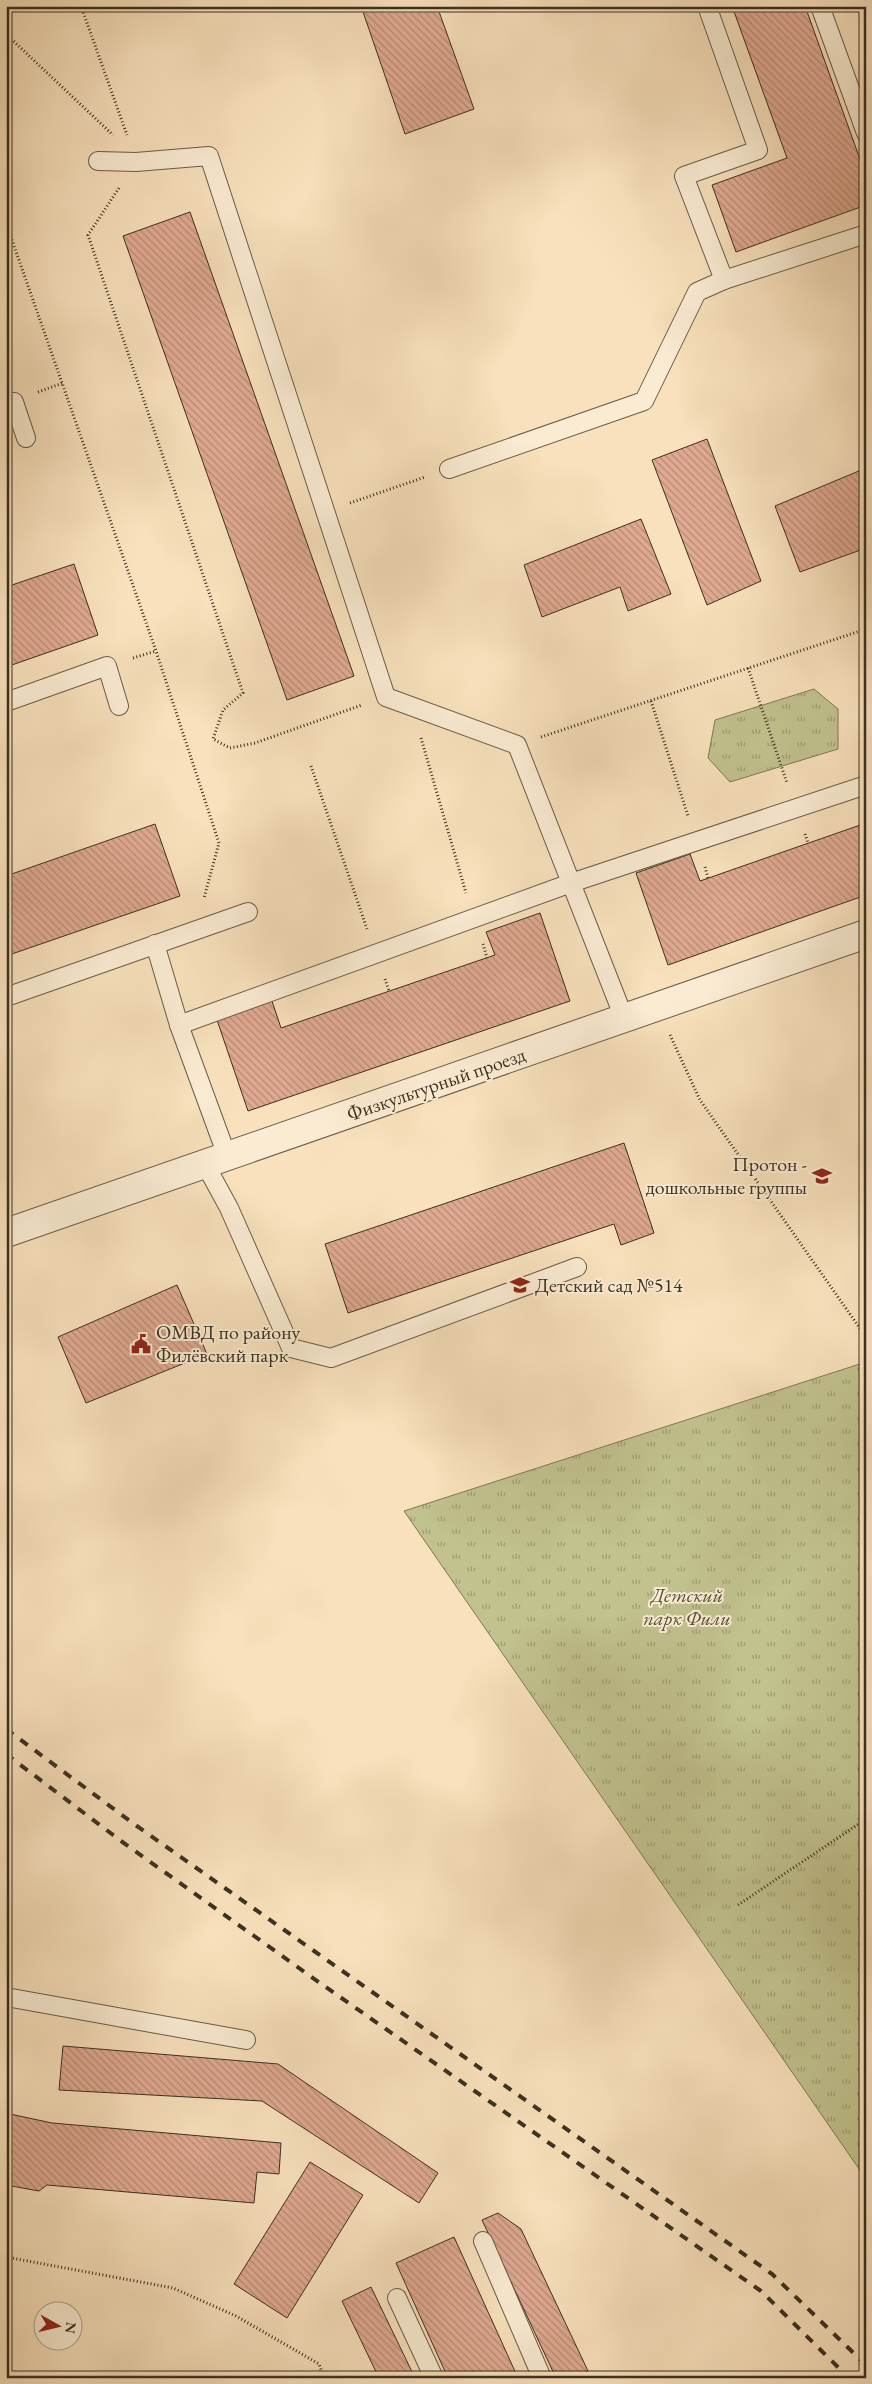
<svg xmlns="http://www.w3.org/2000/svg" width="872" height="2384" font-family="'EB Garamond',serif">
<defs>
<pattern id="park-tufts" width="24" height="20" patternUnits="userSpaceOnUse" patternTransform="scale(1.25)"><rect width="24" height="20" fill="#c1c28e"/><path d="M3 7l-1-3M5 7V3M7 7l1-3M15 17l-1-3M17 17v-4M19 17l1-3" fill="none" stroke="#9e9e74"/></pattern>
<pattern id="building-back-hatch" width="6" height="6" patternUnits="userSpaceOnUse" patternTransform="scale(1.25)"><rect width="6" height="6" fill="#e0a991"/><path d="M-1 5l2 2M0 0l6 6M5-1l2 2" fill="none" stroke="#b78a76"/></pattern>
</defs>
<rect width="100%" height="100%" fill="#f8e1bc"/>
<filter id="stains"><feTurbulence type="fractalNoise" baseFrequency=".004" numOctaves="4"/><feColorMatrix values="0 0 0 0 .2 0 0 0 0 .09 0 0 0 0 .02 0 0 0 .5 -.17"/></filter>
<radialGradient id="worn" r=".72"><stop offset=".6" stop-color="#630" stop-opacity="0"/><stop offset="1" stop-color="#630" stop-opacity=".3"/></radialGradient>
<g fill="url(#park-tufts)" stroke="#7e7958">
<polygon points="814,689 838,709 838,749 730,782 708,758 715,720"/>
<polygon points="866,1362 866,2179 404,1511"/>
</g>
<g fill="url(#building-back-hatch)" stroke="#3b3021">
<polygon points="361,6 437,6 474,109 405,134"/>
<polygon points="732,6 805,6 866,176 866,205 736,252 712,185 787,158"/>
<polygon points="190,212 354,676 287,700 123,236"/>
<polygon points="707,439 761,581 707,605 652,460"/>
<polygon points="866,468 866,548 800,572 775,506"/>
<polygon points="641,519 671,594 628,611 620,587 542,617 524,565"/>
<polygon points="74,564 98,635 6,667 6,587"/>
<polygon points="866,823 866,895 668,965 636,873 690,854 700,881"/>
<polygon points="155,824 180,896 6,956 6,876"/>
<polygon points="540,913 570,1001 248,1111 217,1020 272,1001 281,1028 495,955 486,932"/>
<polygon points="624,1143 654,1233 621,1245 614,1224 348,1313 325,1244"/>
<polygon points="177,1285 207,1354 86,1403 58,1337"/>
<polygon points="63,2046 278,2064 438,2173 419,2203 262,2101 59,2090"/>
<polygon points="10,2114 52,2123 281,2143 279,2174 257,2172 254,2203 47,2185 39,2191 6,2185 6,2132"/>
<polygon points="310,2162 363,2195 287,2318 234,2284"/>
<polygon points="498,2213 521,2229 588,2371 573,2378 556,2378 482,2220"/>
<polygon points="454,2237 518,2378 448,2378 396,2263"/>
<polygon points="371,2287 415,2378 379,2378 342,2301"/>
</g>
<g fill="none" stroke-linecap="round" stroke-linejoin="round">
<defs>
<g id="lane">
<polyline points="707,6 758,150 684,176 724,280"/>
<polyline points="820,6 866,133"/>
<polyline points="98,161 136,162 209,156 386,697 517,745 624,1018"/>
<polyline points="6,404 14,402 26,438"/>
<polyline points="449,469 644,401 697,292 724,280 866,234"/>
<polyline points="6,702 107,666 119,706"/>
<polyline points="155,944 179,1025 227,1156"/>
<polyline points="6,997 248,912"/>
<polyline points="179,1025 571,883 866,785"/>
<polyline points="205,1164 229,1208 291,1348 331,1358 577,1267"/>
<polyline points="6,1997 246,2040"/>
<polyline points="483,2241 542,2378"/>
<polyline points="397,2298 434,2378"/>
</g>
<polyline id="street" points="6,1233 866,934"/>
</defs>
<use href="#lane" stroke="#6a5c48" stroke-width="20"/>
<use href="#street" stroke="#6a5c48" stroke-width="30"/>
<g stroke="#3b3021" stroke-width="3" stroke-dasharray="1 2.5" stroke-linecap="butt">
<polyline points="81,6 127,135"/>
<polyline points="6,34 113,135"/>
<polyline points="119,188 88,235 243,693 223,710 213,739 230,748 255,743 362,705"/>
<polyline points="6,223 156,651 219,843 204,898"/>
<polyline points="38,392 63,383"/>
<polyline points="350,503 425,477"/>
<polyline points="133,658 156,651"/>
<polyline points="748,668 787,783"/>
<polyline points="651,701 688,816"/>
<polyline points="541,737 866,629"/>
<polyline points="421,738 466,893"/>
<polyline points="311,766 367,929"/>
<polyline points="805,834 808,843"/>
<polyline points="705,867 708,878"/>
<polyline points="483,944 487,958"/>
<polyline points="385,979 389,991"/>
<polyline points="670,1035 700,1100 866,1337"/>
<polyline points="738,1905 866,1819"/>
<polyline points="6,2257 173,2288 236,2316 319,2364 324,2378"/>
</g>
<use href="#lane" stroke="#faecd3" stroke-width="18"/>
<use href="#street" stroke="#faecd3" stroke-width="28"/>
<g stroke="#3b3021" stroke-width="4" stroke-dasharray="9 9" stroke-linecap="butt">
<polyline points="6,1729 134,1824 772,2274 866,2365"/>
<polyline points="6,1754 121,1841 320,1983 761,2291 849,2378"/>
</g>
</g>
<defs>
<symbol id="school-bare" viewBox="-9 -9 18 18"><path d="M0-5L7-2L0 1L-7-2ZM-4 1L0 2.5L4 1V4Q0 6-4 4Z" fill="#8f2418" stroke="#faecd3" stroke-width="2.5" paint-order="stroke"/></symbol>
<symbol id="civic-bare" viewBox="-9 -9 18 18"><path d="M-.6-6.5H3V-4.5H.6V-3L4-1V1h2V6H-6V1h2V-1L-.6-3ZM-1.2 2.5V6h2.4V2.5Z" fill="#8f2418" stroke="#faecd3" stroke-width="2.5" paint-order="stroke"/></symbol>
</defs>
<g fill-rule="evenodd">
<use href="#school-bare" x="808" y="1162" width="28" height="28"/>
<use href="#school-bare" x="506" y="1271" width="28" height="28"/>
<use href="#civic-bare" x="127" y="1330" width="28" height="28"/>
</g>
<g text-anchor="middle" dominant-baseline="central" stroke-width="4" stroke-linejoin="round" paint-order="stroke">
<g font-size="20" fill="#3b3021" stroke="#faecd3">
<text transform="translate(436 1084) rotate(-19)">Физкультурный проезд</text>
</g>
<g font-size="20" fill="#3b3021" stroke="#faecd3" text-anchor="start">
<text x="807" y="1164" text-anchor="end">Протон -<tspan x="807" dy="23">дошкольные группы</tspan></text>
<text x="535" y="1285">Детский сад №514</text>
<text x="156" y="1332">ОМВД по району<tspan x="156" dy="23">Филёвский парк</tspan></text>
</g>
<g font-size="20" font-style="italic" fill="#564d37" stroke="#faecd3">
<text x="687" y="1595">Детский<tspan x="687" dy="23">парк Фили</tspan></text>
</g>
</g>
<rect width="872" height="2384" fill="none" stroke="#f8e1bc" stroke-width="25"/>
<rect x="8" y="8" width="857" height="2369" fill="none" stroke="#3b3021" stroke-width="2.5"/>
<rect x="12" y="12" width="847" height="2359" fill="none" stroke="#3b3021"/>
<g transform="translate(58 2326) rotate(98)"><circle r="24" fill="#faecd3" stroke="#aea18c"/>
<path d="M0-4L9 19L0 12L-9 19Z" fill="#8f2418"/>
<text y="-8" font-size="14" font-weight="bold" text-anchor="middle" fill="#3b3021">N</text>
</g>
<rect width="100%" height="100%" filter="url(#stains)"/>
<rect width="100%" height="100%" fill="url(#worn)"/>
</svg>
